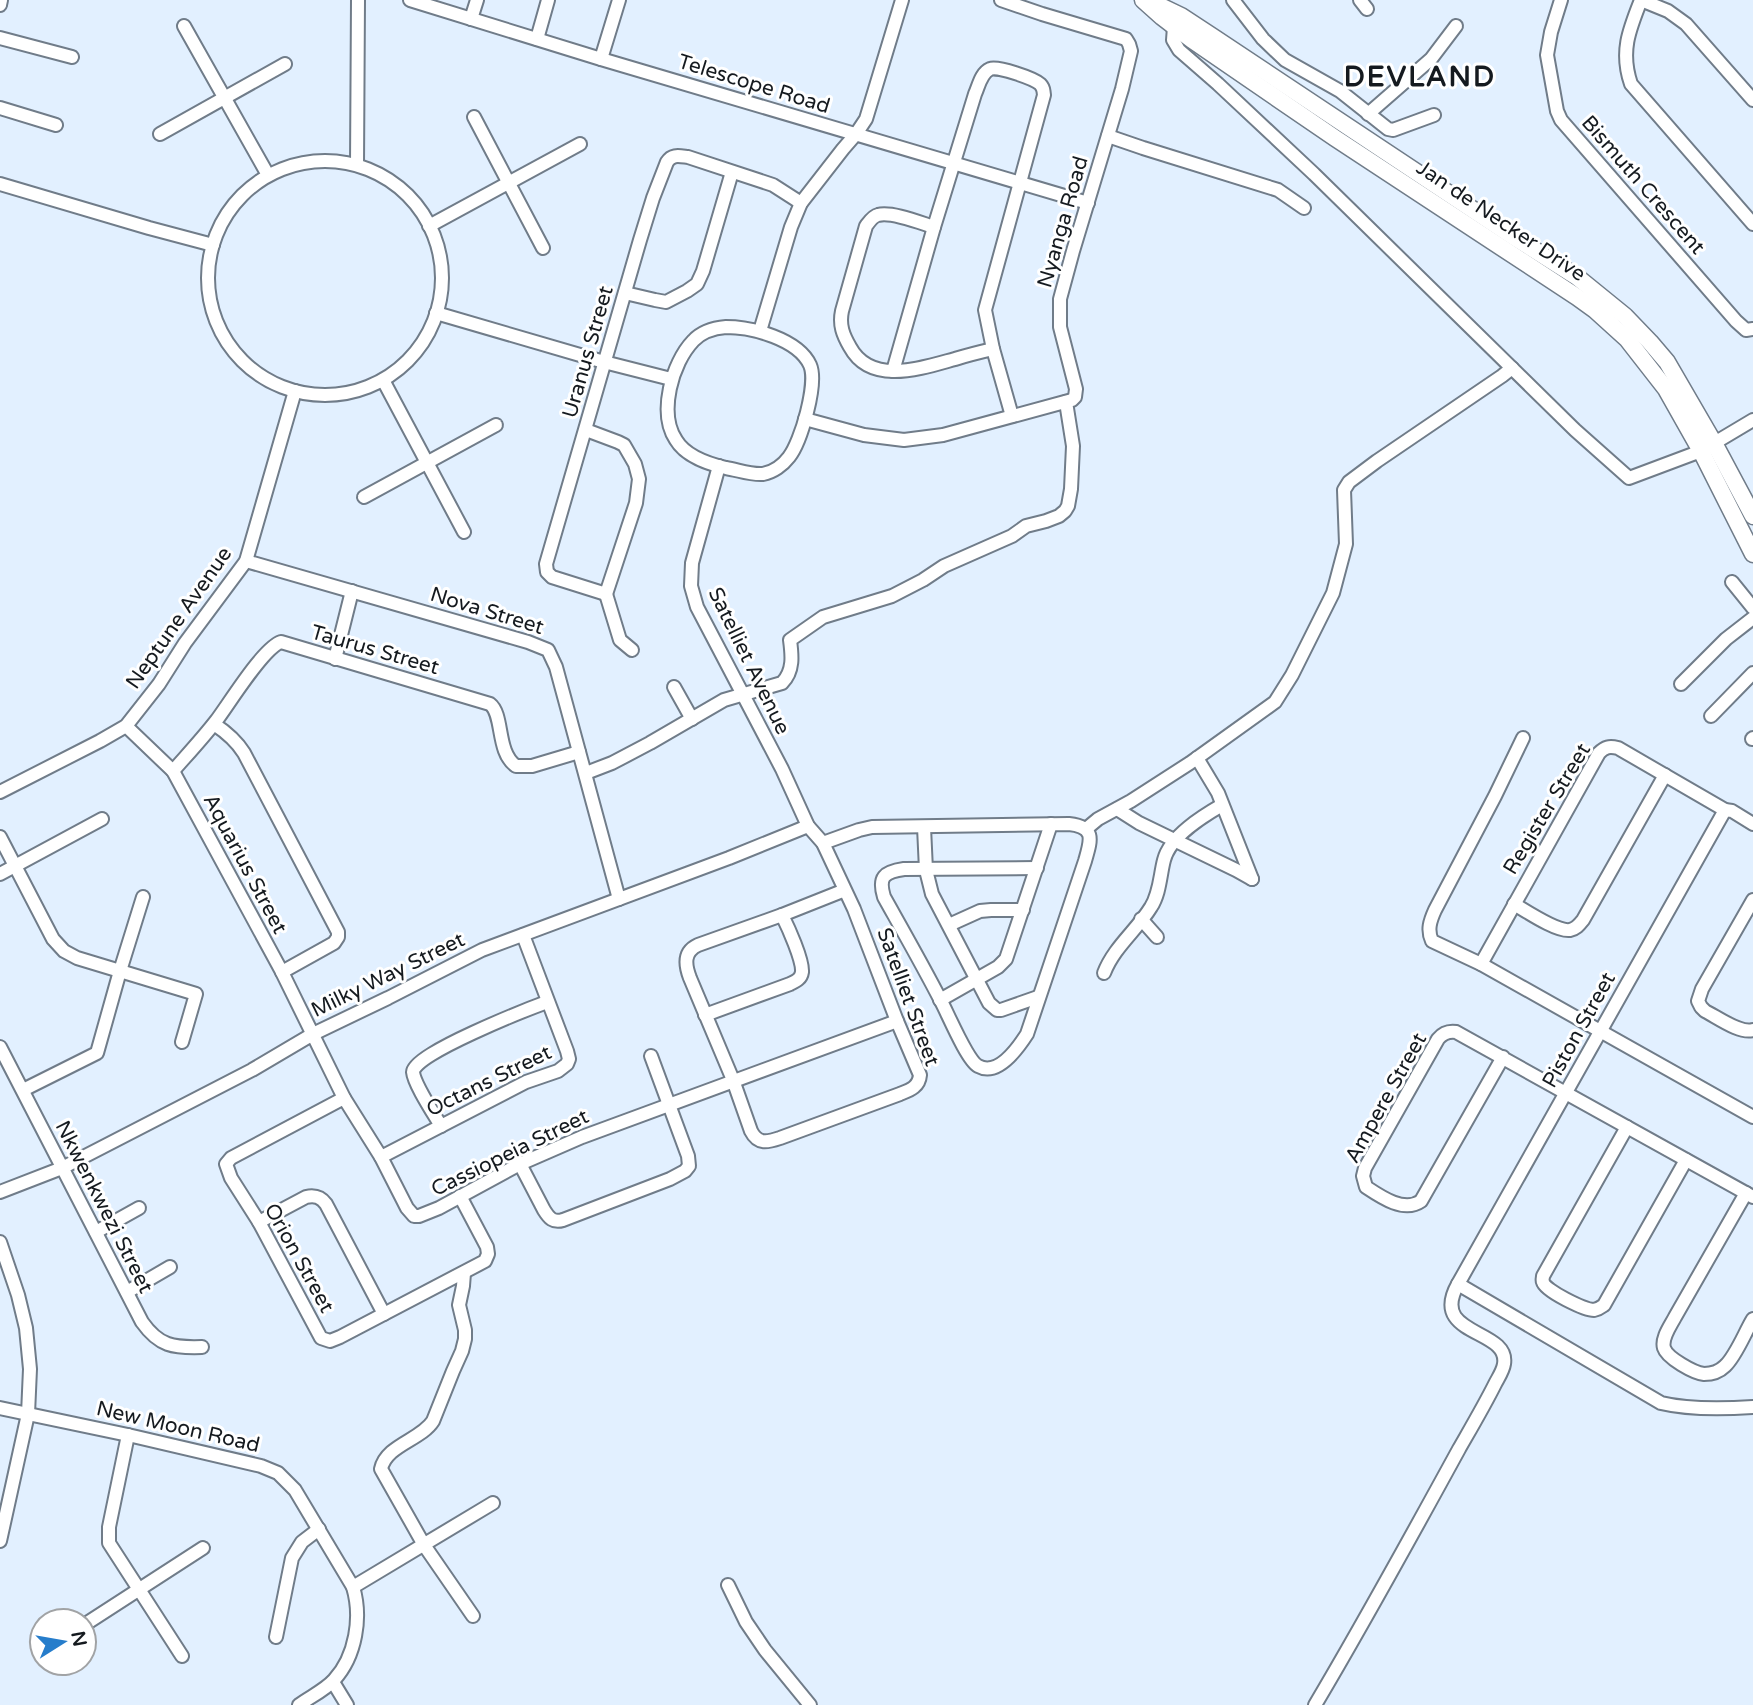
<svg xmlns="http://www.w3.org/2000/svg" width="1753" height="1705" font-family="'Varela Round',sans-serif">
<rect width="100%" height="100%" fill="#e2f0ff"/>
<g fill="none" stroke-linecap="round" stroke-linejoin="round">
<defs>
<g id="minor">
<polyline points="410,0 601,59 1088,203"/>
<polyline points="1233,0 1263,39 1285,60 1340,91 1388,129 1393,130 1434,115"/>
<polyline points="1360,0 1367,9"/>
<polyline points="1561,0 1551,32 1547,55 1557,111 1561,120 1736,321 1746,330 1753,329"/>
<path d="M1641,0C1629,30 1620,52 1631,84L1753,224"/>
<polyline points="1641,0 1668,11 1686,24 1753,100"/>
<polyline points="0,5 1,0"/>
<polyline points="471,19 477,0"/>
<polyline points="184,26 268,175"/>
<polyline points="1174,27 1173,40 1179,50 1218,84 1314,174 1575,430 1629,478 1701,451 1753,420"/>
<polyline points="0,38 72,57"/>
<polyline points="537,39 548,0"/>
<polyline points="601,59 619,0"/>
<polyline points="0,108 56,125"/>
<polyline points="1368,114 1431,59 1456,26"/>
<polyline points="474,117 543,248"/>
<polyline points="160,134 285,64"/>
<polyline points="1108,136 1143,148 1278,190 1304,208"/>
<circle cx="325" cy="278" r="117"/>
<polyline points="357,165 358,0"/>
<polyline points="0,184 149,228 213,245"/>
<polyline points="429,226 580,144"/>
<path d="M934,227C921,223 891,211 878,215C873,216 869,222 866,226L842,311C839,325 843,335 850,347C871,386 922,368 955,359C968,355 980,352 993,349"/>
<polyline points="625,293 655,300 666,302 687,291 697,284 703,271 732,172"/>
<polyline points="436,313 604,362 671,379"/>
<path d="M726,327C752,327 798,339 810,365C818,383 801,442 789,457C783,465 773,472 763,474C751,475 738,470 726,468C709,464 686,457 676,440C658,413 672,363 693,341C702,331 714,328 726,327Z"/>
<polyline points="760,331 791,227 801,203 843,149 856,134 866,119 902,0"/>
<path d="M893,371L934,227L975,94C979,85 981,73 990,69C998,66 1033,78 1040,84C1044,88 1043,89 1044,95L985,310L993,349L1012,416"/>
<polyline points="383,380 464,532"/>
<polyline points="805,419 864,435 904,440 943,435 1072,400 1075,397 1076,389 1060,327 1060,299 1073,251 1122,89 1131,51 1129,44 1126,39 1042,14 1001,0"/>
<polyline points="586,430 618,442 624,445 635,464 639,479 636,503 606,594"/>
<path d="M719,466L692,563L691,586L697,607L782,769L808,826L823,843L854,909L897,1021L920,1075C919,1087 910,1090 900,1094L780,1138C768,1142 758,1145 751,1131L733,1080L690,978C685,965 683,952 698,945L782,915L845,890"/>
<polyline points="364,497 496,425"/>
<polyline points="246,561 528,642 548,650 556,667 619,899"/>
<polyline points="1732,582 1753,608"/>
<path d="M606,594L552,577L547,572L546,564L640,240L653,198L667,162C672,154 679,156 688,157L773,185L801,203"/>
<polyline points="606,594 620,640 632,650"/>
<polyline points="335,659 352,591"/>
<polyline points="1681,684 1726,639 1753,618"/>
<polyline points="674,687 692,719"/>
<polyline points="1711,716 1753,673"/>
<path d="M214,724C226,732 236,740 244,753L338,932V937L334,943L282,972"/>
<polyline points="126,726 173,771 282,972 344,1098 381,1157 407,1208 414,1216 419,1216 439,1208 520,1164 582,1137 897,1021"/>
<path d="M1523,738L1495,796L1435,910C1430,921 1427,930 1432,941L1481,964L1753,1117"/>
<polyline points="1752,739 1753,738"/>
<polyline points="1197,758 1218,793 1252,879"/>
<path d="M173,771C187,755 202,739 216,721C229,704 263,648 281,642L490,704C504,715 496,752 516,766H532L579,752"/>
<path d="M586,773L612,763L650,743L724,700L782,683C794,671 792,655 790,640L823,617L892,596L923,580L944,566L1012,536L1026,526L1046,521L1059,516L1065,511L1068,506L1071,489L1073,446L1066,402"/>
<polyline points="0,792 100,741 126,726 159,684 185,643 246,561 295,391"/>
<polyline points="1117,809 1139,823 1236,870 1252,879"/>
<path d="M1725,810L1458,1284L1661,1403C1690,1410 1723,1409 1753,1407"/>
<polyline points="924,827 926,870 932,894 989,1003 997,1010 1001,1010 1038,997"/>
<polyline points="1086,829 1098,819 1131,801 1190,763 1275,702 1292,675 1333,593 1346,544 1344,490 1349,482 1377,461 1502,376 1512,368"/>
<polyline points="0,837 53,939 64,951 77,958 196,994 182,1042"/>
<path d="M823,843L859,830L872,827L1069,824C1096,827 1091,840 1085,861L1027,1034C1018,1048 998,1077 978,1066C967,1060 948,1014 941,1001C923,966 903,931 884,897C878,877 884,872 904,869L1037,868"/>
<polyline points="0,874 102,819"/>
<path d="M1753,900L1702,989L1698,1001L1701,1007L1705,1011C1717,1017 1740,1034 1753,1030"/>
<path d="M1514,904C1526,911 1557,932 1570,930C1576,929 1579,925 1583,920L1665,775"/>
<polyline points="1141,919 1157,937"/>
<polyline points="949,925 980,911 991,910 1023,910"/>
<path d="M1481,964L1599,753C1605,747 1609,746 1618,748L1725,810L1732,811L1753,824"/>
<path d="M1104,973C1114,947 1137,930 1151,907C1160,893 1160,875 1164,860C1170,836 1203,816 1222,805"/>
<polyline points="940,1000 998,967 1006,959 1051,824"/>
<path d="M705,1015L790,984C796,981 801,979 802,972C803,960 788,927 782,915"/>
<path d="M0,1047L142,1322C159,1346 173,1348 202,1347"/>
<path d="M1503,1057L1421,1201C1404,1213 1381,1197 1366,1187L1363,1176L1365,1168L1438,1039C1443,1033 1449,1031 1456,1032L1753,1197"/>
<polyline points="23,1090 97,1053 120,971 143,897"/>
<polyline points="344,1098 231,1158 226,1164 231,1178 259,1222 321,1338 330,1341 340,1337 485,1261 488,1254 487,1247 460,1196"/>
<path d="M441,1126C434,1114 414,1084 413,1072C413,1054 528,1009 547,1002"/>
<path d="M1627,1127L1543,1276C1543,1278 1542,1280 1543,1282C1545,1291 1585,1310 1594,1310C1599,1309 1600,1308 1604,1305L1686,1160"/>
<polyline points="381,1157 526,1082 558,1071 567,1064 569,1059 567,1051 523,935"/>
<path d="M520,1164L544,1210C549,1218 553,1223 563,1220L670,1179L685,1171L689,1166L688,1156L651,1056"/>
<polyline points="0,1192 62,1168 252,1070 313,1034 388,998 482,950 729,858 808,826"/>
<path d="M1746,1193L1675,1317C1671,1325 1661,1338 1664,1348C1667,1358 1694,1373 1704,1374C1712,1374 1719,1372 1725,1366C1736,1356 1745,1332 1753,1319"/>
<path d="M259,1222L306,1197C315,1195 321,1197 326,1204L384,1314"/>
<polyline points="96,1232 139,1208"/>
<polyline points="0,1242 18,1295 26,1328 30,1369 28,1414 0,1541"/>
<path d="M464,1273L463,1286L459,1305L465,1330V1339L462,1351L453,1371L433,1421C421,1440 386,1445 381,1469L424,1545L473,1616"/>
<polyline points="127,1292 170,1267"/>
<path d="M0,1408L128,1435L261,1466L278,1473L295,1490L353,1587C362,1617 356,1656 334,1680C325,1690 310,1697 299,1705"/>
<polyline points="128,1435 109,1527 109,1543 182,1656"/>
<polyline points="728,1585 746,1622 765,1650 810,1705"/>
<polyline points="353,1587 493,1503"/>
<polyline points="84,1625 203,1548"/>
<polyline points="276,1637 292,1558 302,1542 319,1529"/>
<polyline points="333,1682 347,1705"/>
<path d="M1315,1705C1365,1621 1412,1535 1459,1449C1471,1428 1484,1406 1495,1384C1498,1378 1503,1371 1504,1364C1510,1328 1428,1337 1458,1284"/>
</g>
<g id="major">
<polyline points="1143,0 1162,17 1192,40 1335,138 1577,297 1595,310 1627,339 1666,389 1701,451 1753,554"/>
<polyline points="1156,4 1181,16 1213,37 1514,237 1577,277 1625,316 1650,342 1667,362 1714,443 1753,516"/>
</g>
</defs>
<use href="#minor" stroke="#707c89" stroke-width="16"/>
<use href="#major" stroke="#707c89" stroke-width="19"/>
<use href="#minor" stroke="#fff" stroke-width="12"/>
<use href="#major" stroke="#fff" stroke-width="16"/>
</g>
<g text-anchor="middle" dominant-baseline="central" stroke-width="6" stroke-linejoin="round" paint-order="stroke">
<g font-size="21" fill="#151a1f" stroke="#fff">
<text transform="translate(754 84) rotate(17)">Telescope Road</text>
<text transform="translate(1643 185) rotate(49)">Bismuth Crescent</text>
<text transform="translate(1501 221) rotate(34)">Jan de Necker Drive</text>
<text transform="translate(1063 222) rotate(-74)">Nyanga Road</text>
<text transform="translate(588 352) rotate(-74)">Uranus Street</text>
<text transform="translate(487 611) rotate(17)">Nova Street</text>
<text transform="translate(179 618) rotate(-55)">Neptune Avenue</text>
<text transform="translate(375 650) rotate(16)">Taurus Street</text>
<text transform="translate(749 661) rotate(64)">Satelliet Avenue</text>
<text transform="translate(1547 809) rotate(-59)">Register Street</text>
<text transform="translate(245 864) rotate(62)">Aquarius Street</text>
<text transform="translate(388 975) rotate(-26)">Milky Way Street</text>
<text transform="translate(908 997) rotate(70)">Satelliet Street</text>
<text transform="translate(1579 1030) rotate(-61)">Piston Street</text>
<text transform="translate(489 1081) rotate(-26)">Octans Street</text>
<text transform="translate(1386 1098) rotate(-61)">Ampere Street</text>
<text transform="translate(510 1153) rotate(-26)">Cassiopeia Street</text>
<text transform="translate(104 1207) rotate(63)">Nkwenkwezi Street</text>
<text transform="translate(299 1258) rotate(61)">Orion Street</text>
<text transform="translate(178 1427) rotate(13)">New Moon Road</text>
</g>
<g font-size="28" font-weight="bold" letter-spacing="2" fill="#151a1f" stroke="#fff">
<text x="1420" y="77">DEVLAND</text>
</g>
</g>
<g transform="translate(63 1642) rotate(79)"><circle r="33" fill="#ffffff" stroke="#a1a3a5" stroke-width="2"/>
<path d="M0-5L12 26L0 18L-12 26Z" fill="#267dcb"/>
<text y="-10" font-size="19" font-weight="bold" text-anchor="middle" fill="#151a1f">N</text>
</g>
</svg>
